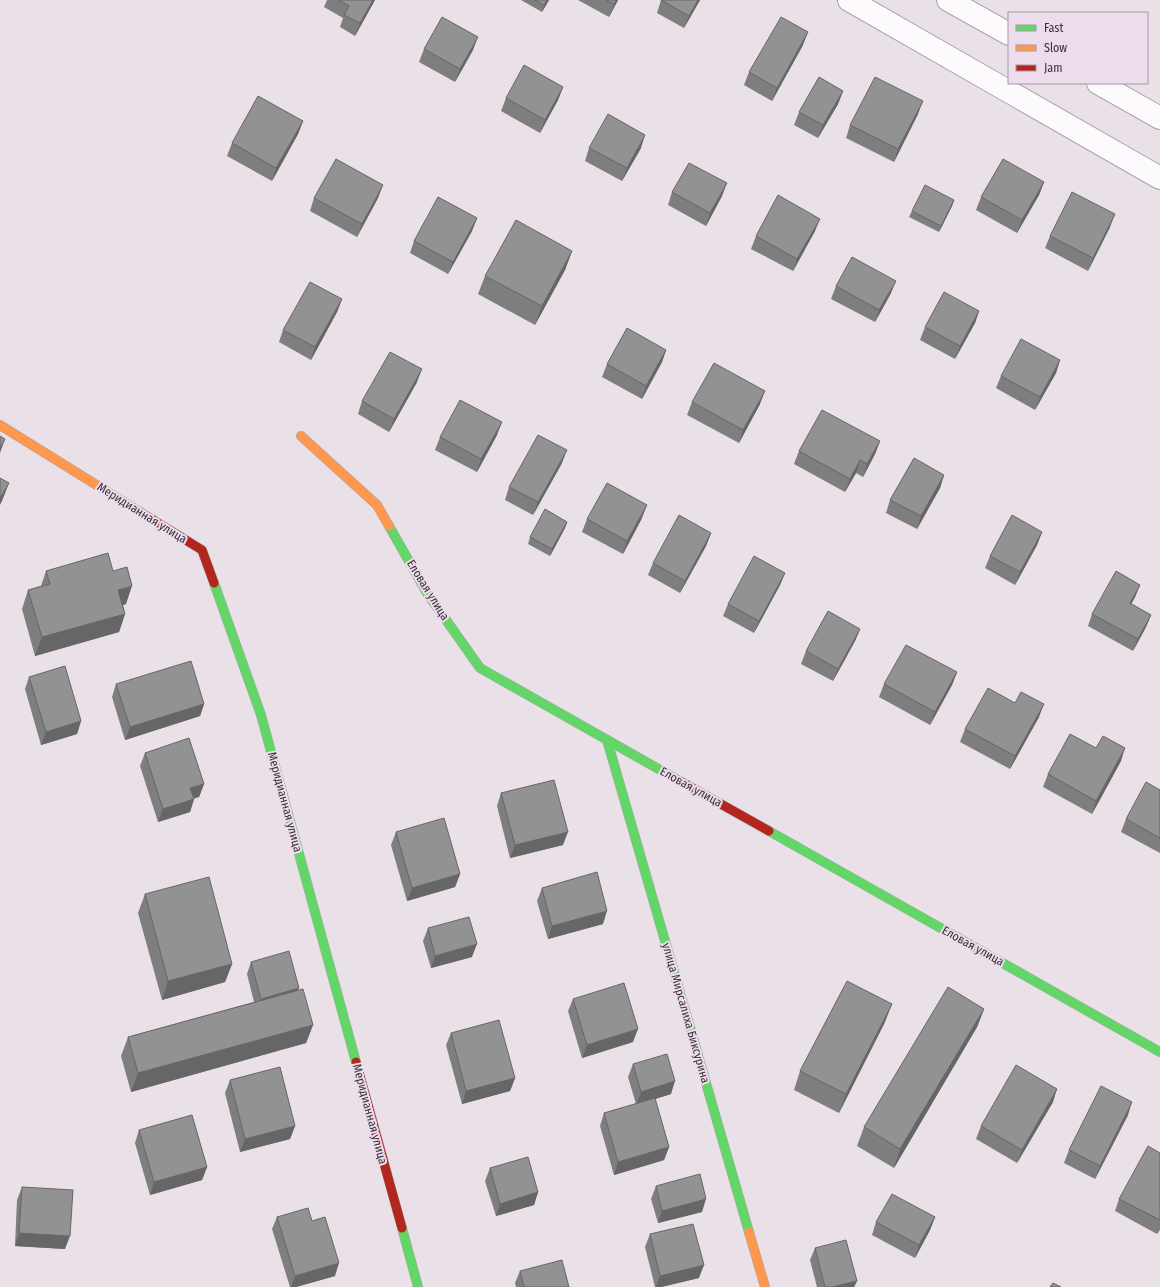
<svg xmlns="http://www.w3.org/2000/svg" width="1160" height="1287" font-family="'Fira Sans Condensed',sans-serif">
<rect width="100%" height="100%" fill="#e9e0e8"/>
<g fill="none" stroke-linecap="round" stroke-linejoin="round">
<defs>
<g id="street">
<polyline points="849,0 1160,178"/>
<polyline points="948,0 1009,34"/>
<polyline points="1098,83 1160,118"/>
</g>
<g id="fast">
<polyline points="389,526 427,593 480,668 678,780"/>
<polyline points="214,583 261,715 356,1062"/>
<polyline points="607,740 749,1232"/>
<polyline points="769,831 1160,1052"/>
<polyline points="402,1228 418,1287"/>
</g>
<g id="slow">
<polyline points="0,425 140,512"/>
<polyline points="301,436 377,505 389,526"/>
<polyline points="749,1232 765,1287"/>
</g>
<g id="jam">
<polyline points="140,512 202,550 214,583"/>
<polyline points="678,780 769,831"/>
<polyline points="356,1062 402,1228"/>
</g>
</defs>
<use href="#street" stroke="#aba4aa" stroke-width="24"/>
<use href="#fast" stroke="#aba4aa" stroke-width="10"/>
<use href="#slow" stroke="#aba4aa" stroke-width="10"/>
<use href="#jam" stroke="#aba4aa" stroke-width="10"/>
<use href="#street" stroke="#fcfafc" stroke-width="22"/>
<use href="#fast" stroke="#63d668" stroke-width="9"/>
<use href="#slow" stroke="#ff974d" stroke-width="9"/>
<use href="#jam" stroke="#b3261e" stroke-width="9"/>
</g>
<g fill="#7e7e7e">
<polygon points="327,0 375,0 355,36 340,27 343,18 324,7"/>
<polygon points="521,0 549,0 542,12"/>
<polygon points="578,0 618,0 609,17"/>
<polygon points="661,0 700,0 684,28 657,13"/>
<polygon points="803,45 772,101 744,85 749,72"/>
<polygon points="424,49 473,50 455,82 419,62"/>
<polygon points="563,87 558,100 540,133 501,111 506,98"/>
<polygon points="843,91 838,104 818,138 794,125 799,112"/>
<polygon points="918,114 894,162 846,138 850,125"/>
<polygon points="303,121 298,134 272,181 227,156 232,143"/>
<polygon points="589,148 641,148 622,181 585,161"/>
<polygon points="1044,182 1039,195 1017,233 976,210 981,197"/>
<polygon points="672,192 722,196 706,226 668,205"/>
<polygon points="314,198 378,198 357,237 310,211"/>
<polygon points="954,200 952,206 939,232 909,217 912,211"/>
<polygon points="477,218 472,231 448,274 410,253 414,241"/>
<polygon points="1110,227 1088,271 1045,248 1050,236"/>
<polygon points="815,231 793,271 751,249 756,236"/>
<polygon points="572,251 565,270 535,325 478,294 485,276"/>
<polygon points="836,286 891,293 875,322 831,299"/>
<polygon points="342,299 337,312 311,360 279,342 283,330"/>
<polygon points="979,311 975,323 955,359 920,340 925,327"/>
<polygon points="666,350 662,362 642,399 602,377 607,364"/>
<polygon points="1060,360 1056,373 1035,410 996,388 1001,376"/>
<polygon points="417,382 389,432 358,414 362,401"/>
<polygon points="692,402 760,404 739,443 687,415"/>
<polygon points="497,435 477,472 435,450 440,437"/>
<polygon points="880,441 875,454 863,477 856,473 845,492 794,464 799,451"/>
<polygon points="562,463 533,515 505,500 509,487"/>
<polygon points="944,475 940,488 917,529 886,513 890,500"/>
<polygon points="642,518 623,554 582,532 587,519"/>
<polygon points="567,522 565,528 550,556 528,544 530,537"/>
<polygon points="1042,532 1037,545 1015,585 985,568 990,556"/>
<polygon points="711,533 706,546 680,593 648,575 653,563"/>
<polygon points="46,571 113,571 126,604 123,605 125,614 119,632 35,656 22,609 28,590 41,586"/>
<polygon points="785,573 780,585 754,633 723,616 728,604"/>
<polygon points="1140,585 1135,597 1131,604 1151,615 1146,627 1133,651 1088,626 1092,614"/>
<polygon points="860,629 855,641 833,681 801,664 806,651"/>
<polygon points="957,672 952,685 930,725 879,697 884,684"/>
<polygon points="29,677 81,721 77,734 41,745 25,689"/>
<polygon points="116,684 204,704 200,716 125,740 112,697"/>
<polygon points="1039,717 1010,769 960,742 965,729"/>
<polygon points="145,753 204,784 199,797 194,798 194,799 190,812 158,822 140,766"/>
<polygon points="1121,761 1092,814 1043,787 1048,774"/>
<polygon points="1160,790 1160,853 1121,832 1126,819"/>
<polygon points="501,793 563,845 510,858 497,806"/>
<polygon points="396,832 460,874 455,887 407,901 391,845"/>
<polygon points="542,888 603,924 548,939 537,901"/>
<polygon points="145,894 232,964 225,982 162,1000 138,913"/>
<polygon points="428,928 472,957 431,968 423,941"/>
<polygon points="251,962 298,990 313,1025 306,1043 131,1092 121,1056 128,1037 254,1002 247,974"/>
<polygon points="573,999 633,1042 582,1058 568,1011"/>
<polygon points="984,1009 977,1027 894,1168 857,1146 864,1127"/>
<polygon points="885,1022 839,1113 794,1090 800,1071"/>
<polygon points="451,1033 515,1078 510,1091 462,1104 446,1045"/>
<polygon points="633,1064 671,1094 655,1099 669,1147 664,1160 614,1175 600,1126 604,1113 636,1104 628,1077"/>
<polygon points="230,1080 295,1126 290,1139 240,1152 225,1093"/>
<polygon points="1053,1102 1017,1163 976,1139 981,1126"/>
<polygon points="1128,1115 1095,1179 1064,1163 1069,1150"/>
<polygon points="139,1130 207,1167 202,1180 150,1195 135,1143"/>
<polygon points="1160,1153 1160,1230 1157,1234 1115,1211 1119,1199"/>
<polygon points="490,1168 538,1192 534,1205 496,1216 485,1181"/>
<polygon points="656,1186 702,1212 658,1223 651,1199"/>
<polygon points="22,1187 65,1249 15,1246 17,1200"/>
<polygon points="277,1217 312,1221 335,1276 296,1287 290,1287 272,1229"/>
<polygon points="935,1217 930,1230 915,1258 872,1235 876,1222"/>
<polygon points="650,1234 699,1278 661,1287 655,1287 645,1247"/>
<polygon points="815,1248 857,1281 854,1287 817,1287 810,1260"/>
<polygon points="520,1271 569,1287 516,1287 515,1283"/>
</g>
<g fill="#676667">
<polygon points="373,0 375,0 355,36 360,23"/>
<polygon points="547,0 549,0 542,12 544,5"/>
<polygon points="616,0 618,0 609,17 614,4"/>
<polygon points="698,0 700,0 684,28 689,16"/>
<polygon points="808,32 803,45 772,101 777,88"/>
<polygon points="478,37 473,50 455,82 460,69"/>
<polygon points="563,87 558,100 540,133 545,120"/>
<polygon points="843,91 838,104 818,138 823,125"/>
<polygon points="923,101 918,114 894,162 898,149"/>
<polygon points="303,121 298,134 272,181 276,168"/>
<polygon points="645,135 641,148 622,181 627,168"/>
<polygon points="1044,182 1039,195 1017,233 1022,220"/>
<polygon points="727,183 722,196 706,226 710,213"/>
<polygon points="383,185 378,198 357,237 362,224"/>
<polygon points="954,200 952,206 939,232 941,226"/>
<polygon points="1115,214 1110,227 1088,271 1093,258"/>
<polygon points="477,218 472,231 448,274 453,262"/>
<polygon points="820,219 815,231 793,271 797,259"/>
<polygon points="572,251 565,270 535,325 542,306"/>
<polygon points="896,281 891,293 875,322 879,310"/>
<polygon points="342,299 337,312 311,360 315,347"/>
<polygon points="979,311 975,323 955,359 960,346"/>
<polygon points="666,350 662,362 642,399 646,386"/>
<polygon points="1060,360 1056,373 1035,410 1040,397"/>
<polygon points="422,369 417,382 389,432 394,419"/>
<polygon points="765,391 760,404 739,443 743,430"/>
<polygon points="502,422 497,435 477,472 481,459"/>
<polygon points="5,439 0,453 0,448"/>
<polygon points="880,441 875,454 863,477 867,464"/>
<polygon points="567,450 562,463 533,515 538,502"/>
<polygon points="860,460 856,473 845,492 850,479"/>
<polygon points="944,475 940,488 917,529 921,516"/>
<polygon points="9,483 2,501 0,505 0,498"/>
<polygon points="647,505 642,518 623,554 627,541"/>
<polygon points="567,522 565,528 550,556 552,549"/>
<polygon points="1042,532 1037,545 1015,585 1020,572"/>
<polygon points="711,533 706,546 680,593 685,581"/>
<polygon points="785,573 780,585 754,633 759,621"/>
<polygon points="1140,585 1135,597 1125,616 1130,603"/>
<polygon points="132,586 126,604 112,608 118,590"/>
<polygon points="125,614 119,632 35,656 42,637"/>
<polygon points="1151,615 1146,627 1133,651 1138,639"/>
<polygon points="860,629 855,641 833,681 838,669"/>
<polygon points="957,672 952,685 930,725 935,712"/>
<polygon points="204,704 200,716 125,740 130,727"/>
<polygon points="1044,704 1039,717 1010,769 1015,756"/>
<polygon points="81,721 77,734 41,745 46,732"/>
<polygon points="1125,748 1121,761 1092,814 1096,801"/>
<polygon points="204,784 199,797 186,801 190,788"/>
<polygon points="194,799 190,812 158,822 163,809"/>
<polygon points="568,832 563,845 510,858 515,845"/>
<polygon points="460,874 455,887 407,901 412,888"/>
<polygon points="607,911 603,924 548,939 552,926"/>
<polygon points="477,944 472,957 431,968 435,956"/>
<polygon points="232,964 225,982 162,1000 168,981"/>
<polygon points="299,988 294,1001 257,1011 261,999"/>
<polygon points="892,1004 885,1022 839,1113 846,1094"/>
<polygon points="984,1009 977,1027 894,1168 900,1149"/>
<polygon points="313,1025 306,1043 131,1092 138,1073"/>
<polygon points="638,1029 633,1042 582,1058 587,1045"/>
<polygon points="515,1078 510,1091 462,1104 466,1091"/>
<polygon points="675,1081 671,1094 636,1105 641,1092"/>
<polygon points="1057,1089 1053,1102 1017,1163 1022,1150"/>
<polygon points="1132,1102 1128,1115 1095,1179 1100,1166"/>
<polygon points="295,1126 290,1139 240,1152 245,1139"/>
<polygon points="669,1147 664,1160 614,1175 618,1162"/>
<polygon points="207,1167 202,1180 150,1195 154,1182"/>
<polygon points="538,1192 534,1205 496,1216 500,1204"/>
<polygon points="706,1199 702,1212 658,1223 662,1211"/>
<polygon points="935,1217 930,1230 915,1258 919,1245"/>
<polygon points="19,1233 70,1236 65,1249 15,1246"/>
<polygon points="339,1263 335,1276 296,1287 291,1287 295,1276"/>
<polygon points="704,1265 699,1278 661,1287 656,1287 660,1276"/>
<polygon points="857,1281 854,1287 832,1287"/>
</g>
<g fill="#939293" stroke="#676667">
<polygon points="339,0 373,0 360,23 344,15 349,6"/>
<polygon points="534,0 547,0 544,5"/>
<polygon points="606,0 616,0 614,4"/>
<polygon points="661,0 698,0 689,16"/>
<polygon points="442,17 478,37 460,69 424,49"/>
<polygon points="781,17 808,32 777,88 749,72"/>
<polygon points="524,65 563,87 545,120 506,98"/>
<polygon points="819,77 843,91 823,125 799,112"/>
<polygon points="875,77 923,101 898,149 850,125"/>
<polygon points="258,96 303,121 276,168 232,143"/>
<polygon points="608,114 645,135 627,168 589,148"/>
<polygon points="336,159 383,185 362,224 314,198"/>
<polygon points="1003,159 1044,182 1022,220 981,197"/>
<polygon points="689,163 727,183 710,213 672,192"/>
<polygon points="925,185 954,200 941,226 912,211"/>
<polygon points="1072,192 1115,214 1093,258 1050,236"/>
<polygon points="778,195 820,219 797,259 756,236"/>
<polygon points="438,197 477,218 453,262 414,241"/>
<polygon points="516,220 572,251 542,306 485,276"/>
<polygon points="852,257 896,281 879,310 836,286"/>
<polygon points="310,282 342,299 315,347 283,330"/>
<polygon points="944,292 979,311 960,346 925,327"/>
<polygon points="627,328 666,350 646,386 607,364"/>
<polygon points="1021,339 1060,360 1040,397 1001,376"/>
<polygon points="390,352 422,369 394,419 362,401"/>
<polygon points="714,363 765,391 743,430 692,402"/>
<polygon points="460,400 502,422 481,459 440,437"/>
<polygon points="822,410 880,441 867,464 860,460 850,479 799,451"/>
<polygon points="538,435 567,450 538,502 509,487"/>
<polygon points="0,436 5,439 0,448"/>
<polygon points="914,458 944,475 921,516 890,500"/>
<polygon points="0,478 9,483 0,498"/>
<polygon points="607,483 647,505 627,541 587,519"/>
<polygon points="545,509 567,522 552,549 530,537"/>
<polygon points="679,515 711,533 685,581 653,563"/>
<polygon points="1012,515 1042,532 1020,572 990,556"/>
<polygon points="108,553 113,571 127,567 132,586 118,590 125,614 42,637 28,590 50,584 46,571"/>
<polygon points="754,556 785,573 759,621 728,604"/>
<polygon points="1116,571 1140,585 1130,603 1151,615 1138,639 1092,614"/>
<polygon points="828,611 860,629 838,669 806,651"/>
<polygon points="906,645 957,672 935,712 884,684"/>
<polygon points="191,661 204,704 130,727 116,684"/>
<polygon points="65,666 81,721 46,732 29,677"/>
<polygon points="988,688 1015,703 1021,692 1044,704 1015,756 965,729"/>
<polygon points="1070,734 1096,748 1103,736 1125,748 1096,801 1048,774"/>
<polygon points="189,738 204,784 190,788 194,799 163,809 145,753"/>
<polygon points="554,780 568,832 515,845 501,793"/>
<polygon points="1146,782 1160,790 1160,838 1126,819"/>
<polygon points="444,818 460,874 412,888 396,832"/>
<polygon points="597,872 607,911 552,926 542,888"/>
<polygon points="209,877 232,964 168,981 145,894"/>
<polygon points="469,917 477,944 435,956 428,928"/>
<polygon points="289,951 299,988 261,999 251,962"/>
<polygon points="847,981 892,1004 846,1094 800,1071"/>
<polygon points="624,983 638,1029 587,1045 573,999"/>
<polygon points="948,987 984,1009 900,1149 864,1127"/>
<polygon points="303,989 313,1025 138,1073 128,1037"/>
<polygon points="499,1020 515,1078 466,1091 451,1033"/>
<polygon points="667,1054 675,1081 641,1092 633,1064"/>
<polygon points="1016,1065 1057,1089 1022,1150 981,1126"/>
<polygon points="280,1067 295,1126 245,1139 230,1080"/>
<polygon points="1101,1086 1132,1102 1100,1166 1069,1150"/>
<polygon points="655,1098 669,1147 618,1162 604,1113"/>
<polygon points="192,1115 207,1167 154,1182 139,1130"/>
<polygon points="1148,1146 1160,1153 1160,1220 1119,1199"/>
<polygon points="528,1157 538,1192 500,1204 490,1168"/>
<polygon points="700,1174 706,1199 662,1211 656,1186"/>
<polygon points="22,1187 73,1190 70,1236 19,1233"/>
<polygon points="892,1194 935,1217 919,1245 876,1222"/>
<polygon points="308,1208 312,1221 325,1217 339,1263 295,1276 277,1217"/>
<polygon points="693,1224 704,1265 660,1276 650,1234"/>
<polygon points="846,1240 857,1281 832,1287 825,1287 815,1248"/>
<polygon points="562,1260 569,1287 524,1287 520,1271"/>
<polygon points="1053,1283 1061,1287 1050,1287"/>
</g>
<g text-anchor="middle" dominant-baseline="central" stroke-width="4" stroke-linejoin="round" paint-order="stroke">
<g font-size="12" fill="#373137" stroke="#eddceb">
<text transform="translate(142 513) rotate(32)">Меридианная улица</text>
<text transform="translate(428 590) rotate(58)">Еловая улица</text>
<text transform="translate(691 787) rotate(29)">Еловая улица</text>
<text transform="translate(285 802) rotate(75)">Меридианная улица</text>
<text transform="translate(973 946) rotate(29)">Еловая улица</text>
<text transform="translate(686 1013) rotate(74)">улица Мирсалиха Биксурина</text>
<text transform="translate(370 1114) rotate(75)">Меридианная улица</text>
</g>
</g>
<rect x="1008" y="12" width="140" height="72" fill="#eddceb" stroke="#a498a3"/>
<rect x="1016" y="25" width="20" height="6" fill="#63d668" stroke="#a498a3"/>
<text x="1044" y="32" font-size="12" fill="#373137">Fast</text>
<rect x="1016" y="45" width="20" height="6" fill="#ff974d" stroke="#a498a3"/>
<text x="1044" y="52" font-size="12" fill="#373137">Slow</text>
<rect x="1016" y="65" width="20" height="6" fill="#b3261e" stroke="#a498a3"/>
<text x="1044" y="72" font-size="12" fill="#373137">Jam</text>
</svg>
